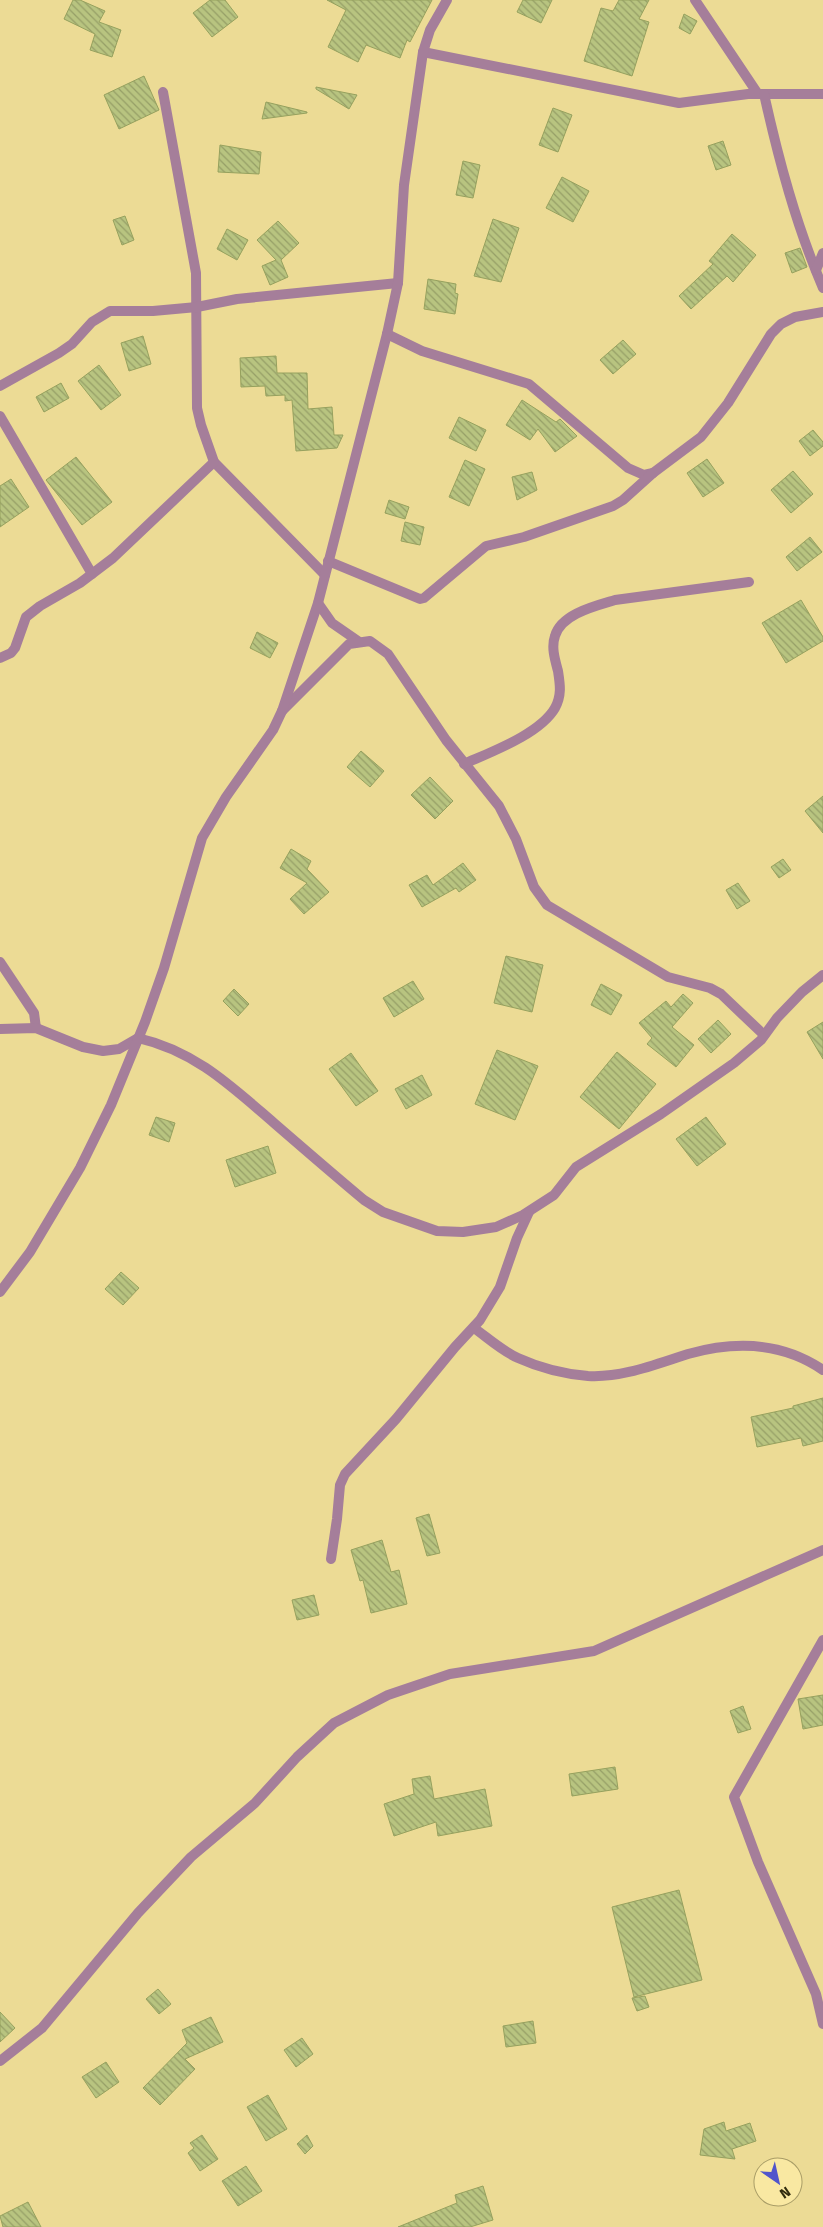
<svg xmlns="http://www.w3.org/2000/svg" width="823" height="2227" font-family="'Fira Sans',sans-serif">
<defs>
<pattern id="building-back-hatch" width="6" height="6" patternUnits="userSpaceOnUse" patternTransform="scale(1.25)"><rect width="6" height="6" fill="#b8c480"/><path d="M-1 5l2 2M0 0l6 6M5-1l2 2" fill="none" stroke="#969f67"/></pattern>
</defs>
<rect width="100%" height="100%" fill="#ecdb95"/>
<g fill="url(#building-back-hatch)" stroke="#96a15e">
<polygon points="73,0 80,0 105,11 99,22 121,30 112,57 90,50 95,34 64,19"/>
<polygon points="210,0 225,0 238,17 212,37 193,13"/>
<polygon points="327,0 432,0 410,42 407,40 400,58 366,45 358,62 328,47 346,10"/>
<polygon points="523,0 552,0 541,23 517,12"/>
<polygon points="619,0 649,0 639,19 649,22 632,76 584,61 601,8 613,11"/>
<polygon points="684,14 697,21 690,34 679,28"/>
<polygon points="144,76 159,110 119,129 104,95"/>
<polygon points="316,87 357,95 349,109 316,89"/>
<polygon points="266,102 307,112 307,113 262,119"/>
<polygon points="553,108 572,115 558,152 539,145"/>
<polygon points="723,141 731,165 716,170 708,146"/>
<polygon points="220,145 261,152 259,174 218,172"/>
<polygon points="463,161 480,165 473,198 456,195"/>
<polygon points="562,177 589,191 573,222 546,208"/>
<polygon points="125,216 134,240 122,245 113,220"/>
<polygon points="493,219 519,228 501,282 474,276"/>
<polygon points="278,221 299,243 281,260 288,277 270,285 262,266 276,260 257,240"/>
<polygon points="227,229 248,240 237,260 217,249"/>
<polygon points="732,234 756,255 733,282 727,276 691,309 679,296 713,264 709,261"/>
<polygon points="800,248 807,267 792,273 785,253"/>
<polygon points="428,279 456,284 455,293 458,294 455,314 424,309"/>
<polygon points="143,336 151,364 129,371 121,343"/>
<polygon points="623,340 636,354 613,374 600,360"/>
<polygon points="276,356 277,373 307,373 308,409 332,407 334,435 343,435 337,448 296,451 292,400 285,401 285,395 266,396 265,386 241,387 240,358"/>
<polygon points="99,365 121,395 101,410 78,381"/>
<polygon points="61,383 69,398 44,412 36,397"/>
<polygon points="522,400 556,422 560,419 577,436 555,452 538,429 530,440 506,425"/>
<polygon points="459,417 486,430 476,451 449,438"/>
<polygon points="813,430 823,442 823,446 810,456 799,441"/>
<polygon points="76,457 112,502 82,525 46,480"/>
<polygon points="707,459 724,483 703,497 687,473"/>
<polygon points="465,460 485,469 469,506 449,497"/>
<polygon points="793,471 813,494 791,513 771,490"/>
<polygon points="532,472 537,490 517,500 512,477"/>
<polygon points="11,479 29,507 0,527 0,486"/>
<polygon points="389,500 409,507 405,519 385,513"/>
<polygon points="405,522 424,527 420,545 401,541"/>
<polygon points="810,537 822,552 797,571 786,557"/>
<polygon points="801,600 823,637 823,641 786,663 762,623"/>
<polygon points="257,632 278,643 270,658 250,648"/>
<polygon points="361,751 384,771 370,787 347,767"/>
<polygon points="430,777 453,801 435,819 411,795"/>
<polygon points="823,796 823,833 805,811"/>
<polygon points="291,849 311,861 307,869 329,892 304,914 290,899 307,883 280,868"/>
<polygon points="783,859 791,870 779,878 771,867"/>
<polygon points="463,863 476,880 459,892 456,888 422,907 409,885 427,875 433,885"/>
<polygon points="738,883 750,901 737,909 726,890"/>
<polygon points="506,956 543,965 532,1012 494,1003"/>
<polygon points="413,981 424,999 394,1017 383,998"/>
<polygon points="601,984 622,995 611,1015 591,1005"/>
<polygon points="234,989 249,1004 238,1016 223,1001"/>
<polygon points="683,994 693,1003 672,1027 694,1045 676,1067 647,1044 652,1038 639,1023 666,1001 671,1007"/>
<polygon points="718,1020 731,1034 711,1053 698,1039"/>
<polygon points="823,1022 823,1059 807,1032"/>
<polygon points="497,1050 538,1066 515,1120 475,1104"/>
<polygon points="617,1052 656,1084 619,1129 580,1097"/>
<polygon points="351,1053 378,1091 356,1106 329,1069"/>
<polygon points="422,1075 432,1095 406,1109 395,1089"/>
<polygon points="156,1117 175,1123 169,1142 149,1135"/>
<polygon points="706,1117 726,1144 697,1166 676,1139"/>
<polygon points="268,1146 276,1173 235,1187 226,1160"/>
<polygon points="121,1272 139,1288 123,1305 105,1289"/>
<polygon points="823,1398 823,1441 803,1446 801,1438 757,1447 751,1417 793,1408 793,1406"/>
<polygon points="429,1514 440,1553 427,1556 416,1518"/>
<polygon points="382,1540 391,1572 399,1570 407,1604 371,1613 363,1580 360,1581 351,1550"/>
<polygon points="314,1595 319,1615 297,1620 292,1600"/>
<polygon points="823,1695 823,1725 803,1729 798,1699"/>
<polygon points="743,1706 751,1729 738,1733 730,1711"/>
<polygon points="615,1767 618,1789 572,1796 569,1774"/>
<polygon points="430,1776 434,1799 485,1789 492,1826 438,1836 436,1822 394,1836 384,1804 414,1794 412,1779"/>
<polygon points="679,1890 702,1980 634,1997 612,1907"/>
<polygon points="158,1989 171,2004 159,2014 146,1999"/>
<polygon points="645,1996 649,2007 637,2011 632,1998"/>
<polygon points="0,2012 15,2028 0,2042"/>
<polygon points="211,2017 223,2042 185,2059 195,2069 160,2105 143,2088 187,2043 182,2030"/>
<polygon points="533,2021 536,2043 506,2047 503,2026"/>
<polygon points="302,2038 313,2054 296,2067 284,2050"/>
<polygon points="106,2062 119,2082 96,2098 82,2077"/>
<polygon points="268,2095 287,2129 266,2141 247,2107"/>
<polygon points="724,2122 726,2131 750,2123 756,2141 732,2149 735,2159 700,2155 704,2129"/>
<polygon points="202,2135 218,2159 200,2171 188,2153 194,2148 190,2143"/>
<polygon points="307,2135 313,2146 305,2154 297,2144"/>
<polygon points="246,2166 262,2191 238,2206 222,2181"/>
<polygon points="483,2186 493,2220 470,2227 398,2227 457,2203 455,2195"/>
<polygon points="28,2202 41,2227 3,2227 0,2216"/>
</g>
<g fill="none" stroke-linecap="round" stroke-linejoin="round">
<g stroke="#a57e9a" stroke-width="10">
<polyline points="695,0 758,94"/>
<polyline points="423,52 679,103 748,94 823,94"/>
<polyline points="163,92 196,273 197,408 201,425 214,462 325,575"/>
<path d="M764,94C779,161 796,225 823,288"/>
<polyline points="816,270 823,253"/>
<polyline points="387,334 422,351 529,384 628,468 644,475 653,473"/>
<polyline points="0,386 59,353 72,344 92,322 110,311 153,311 197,307 237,299 398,283"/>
<polyline points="0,416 92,574"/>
<polyline points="328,561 420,599 424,598 486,546 524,537 613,506 623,500 653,473 701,437 728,403 771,334 781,324 795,317 823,312"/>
<polyline points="318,603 332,623 358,641"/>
<polyline points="0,658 11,653 15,648 26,617 40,606 80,583 113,558 214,462"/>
<polyline points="282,711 349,644 370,641 388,654 446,740 499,806 516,839 534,887 547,905 668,977 710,988 721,994 764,1035"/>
<path d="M464,764C491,752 540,734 555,708C562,695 560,684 558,671C555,660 551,647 555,636C561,614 595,606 615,600L749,582"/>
<polyline points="0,962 34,1013 36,1028"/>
<path d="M0,1029L36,1028L83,1047L103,1051L119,1049L138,1038C195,1051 231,1086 274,1123C304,1149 334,1175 364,1200L383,1212L437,1231L463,1232L496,1227L523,1215L554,1195L576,1167L661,1114L734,1063L761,1040L777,1018L802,992L823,975"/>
<path d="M474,1328C488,1338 502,1351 518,1358C540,1368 564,1374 588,1376C622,1378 656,1364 688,1354C734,1341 782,1342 823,1370"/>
<polyline points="331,1559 337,1519 340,1485 345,1474 396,1419 455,1347 480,1320 500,1287 517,1238 529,1212"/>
<polyline points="823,1640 734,1797 758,1862 816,1994 823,2024"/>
<polyline points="0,2061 42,2028 138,1913 191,1857 255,1803 297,1757 334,1723 388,1695 450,1674 594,1651 823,1550"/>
</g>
<polyline stroke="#a57e9a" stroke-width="10" points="0,1292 30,1252 80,1168 111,1105 145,1022 164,968 202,838 226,797 273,730 282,711 318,603 387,334 398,283 404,185 423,52 430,30 447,0"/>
</g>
<g transform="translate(778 2182) rotate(146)"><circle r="24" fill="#f9e8a2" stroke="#a99d67"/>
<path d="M0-4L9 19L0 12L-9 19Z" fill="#5155cb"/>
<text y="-8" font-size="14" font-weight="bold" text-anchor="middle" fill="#322c0f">N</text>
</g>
</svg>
